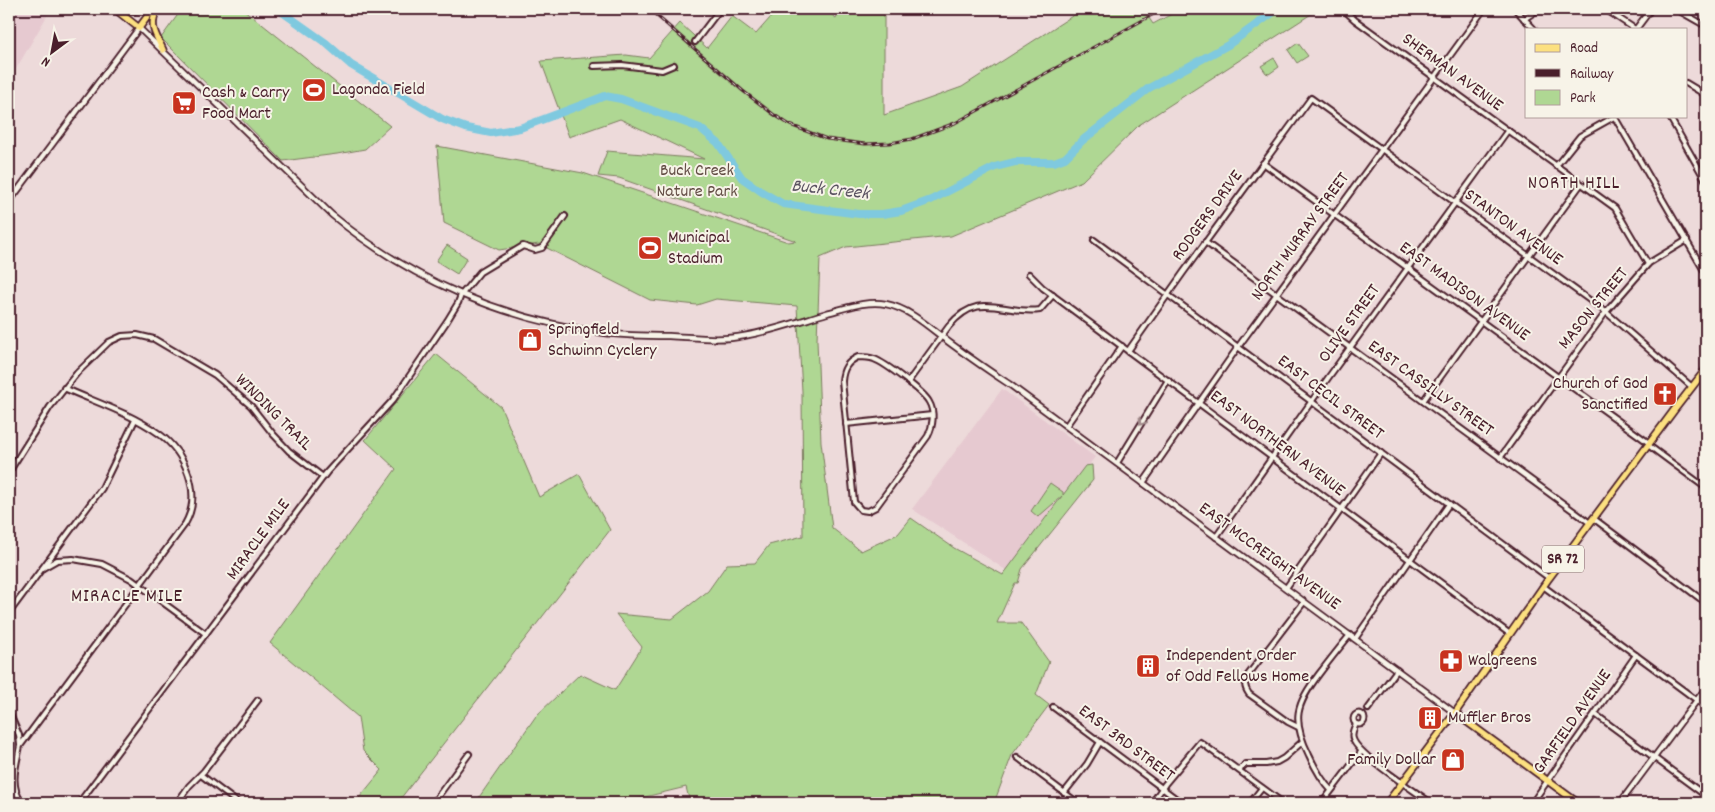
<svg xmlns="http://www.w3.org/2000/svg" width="1715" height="812" font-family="Dekko,sans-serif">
<rect width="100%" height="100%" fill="#eddada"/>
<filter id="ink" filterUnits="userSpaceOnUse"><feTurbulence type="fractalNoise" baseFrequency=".02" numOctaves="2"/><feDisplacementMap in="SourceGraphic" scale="10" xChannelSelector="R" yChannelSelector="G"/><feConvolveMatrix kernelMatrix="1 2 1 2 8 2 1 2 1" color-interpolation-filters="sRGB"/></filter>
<g filter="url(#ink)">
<g fill="#e6c9d0">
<polygon points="9,9 51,9 9,81"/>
<polygon points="1002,389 1095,457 1009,572 912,509"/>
</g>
<g fill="#afd793" stroke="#7c7b5f">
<polygon points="182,9 243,9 390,126 365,149 337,154 283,161 161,38"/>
<polygon points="778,9 824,9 836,18 841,9 884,9 884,115 962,87 1083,9 1143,9 1153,24 1181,9 1319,9 1139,125 1082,181 951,236 846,247 820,258 817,340 821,442 832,528 861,551 898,534 911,518 954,548 1003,575 1062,496 1038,517 1031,511 1050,483 1063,492 1063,495 1085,466 1092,465 1093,480 1022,569 1018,583 1015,583 997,623 1021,623 1049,662 1036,695 1049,705 1012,755 994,803 690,803 686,787 620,803 475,803 536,716 580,674 615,690 642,647 616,614 672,619 708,591 727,564 755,563 769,545 803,536 802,391 797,306 716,299 697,305 650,300 539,244 499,250 444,223 437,146 583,173 788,242 796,241 619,178 598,176 607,151 704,159 620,119 569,137 541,61 626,55 649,58 680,23 707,48 732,16 756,34"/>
<polygon points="1298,43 1308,56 1297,63 1288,50"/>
<polygon points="1274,58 1279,67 1269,74 1266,73 1261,66"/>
<polygon points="447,245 467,258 457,274 436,261"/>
<polygon points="436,354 501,407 539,497 579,474 610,530 397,803 355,803 382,770 363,751 358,717 270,643 396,469 365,440"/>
</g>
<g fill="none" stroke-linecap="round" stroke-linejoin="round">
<polyline stroke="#7fc9df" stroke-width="8" points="278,9 326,43 351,65 442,119 466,128 491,133 520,128 605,96 621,99 700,128 718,143 742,178 762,192 783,204 859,214 882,214 901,211 931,200 995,167 1015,162 1054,162 1065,158 1083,140 1149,88 1228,45 1278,9"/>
<defs>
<g id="minor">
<polyline points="1343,9 1355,20 1615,208 1648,264"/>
<polyline points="1515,9 1534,29"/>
<polyline points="1605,9 1635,29"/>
<polyline points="1676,9 1706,26"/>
<polyline points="1524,19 1539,9"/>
<polyline points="695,42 720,9"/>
<polyline points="594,66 622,65 662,70 674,65"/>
<polyline points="1686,83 1706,95"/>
<polyline points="1614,116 1706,274"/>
<polyline points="1669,116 1706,181"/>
<polyline points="1263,163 1649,443"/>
<polyline points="1556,166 1580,136 1614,117"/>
<polyline points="1094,240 1549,578"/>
<polyline points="1205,242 1590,523"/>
<polyline points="1029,274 1043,288 1510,634"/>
<polyline points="1128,351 1183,273 1311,98 1606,312 1692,387"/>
<path d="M858,357C864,357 869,357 874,359C885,363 924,392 929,402C935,412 933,426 928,436L876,507L868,511L861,510L854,502L842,381C843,369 847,362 858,357Z"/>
<path d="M908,382L949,326C980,289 1002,315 1040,310L1053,295"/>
<polyline points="1423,401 1581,184"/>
<polyline points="846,424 932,415"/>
<polyline points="1066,426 1122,346"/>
<polyline points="1648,445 1706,488"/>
<polyline points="1500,458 1606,312 1649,263 1687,240"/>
<polyline points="1117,463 1168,380"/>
<polyline points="9,472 50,407 77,373 109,342 122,336 137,335 154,339 215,375 251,406 273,434 289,451 323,477"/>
<polyline points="1143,483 1238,347 1484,9"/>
<polyline points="1593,518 1706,603"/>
<polyline points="1216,537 1328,378 1508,130"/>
<polyline points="43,568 57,560 73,559 102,564 131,579 206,634"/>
<polyline points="1543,586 1706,707"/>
<polyline points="1286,588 1381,453"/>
<polyline points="9,613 102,488 135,420"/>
<polyline points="1355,639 1449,504"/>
<polyline points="9,643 9,657"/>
<polyline points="1053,707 1182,803"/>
<polyline points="1368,709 1397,670"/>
<polyline points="9,712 19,735 20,745"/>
<circle cx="1359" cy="719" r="5.5"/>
<polyline points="1595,714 1706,796"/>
<path d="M1356,724C1354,728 1351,733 1353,739C1358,755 1415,791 1431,803"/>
<path d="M1298,727L1288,722L1249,694C1244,687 1244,682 1248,675L1304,602"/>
<polyline points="1017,757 1078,803"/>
<polyline points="1239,770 1246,764 1266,764 1277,762 1284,758 1302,742"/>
<polyline points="201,775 238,803"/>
<path d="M1331,790C1321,780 1315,768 1309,755C1291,719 1296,705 1319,674C1329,661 1339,648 1350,635"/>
<polyline points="1064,793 1087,764 1100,742"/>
<path d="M22,803C9,785 16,766 20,746L185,524C203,493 185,452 158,433C130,413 95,402 64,388"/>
<polyline points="79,803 327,472 393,400 447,321 458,303 461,295 480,272 523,246 535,250 542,248 565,216"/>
<polyline points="177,803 189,786 204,771 258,700"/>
<polyline points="433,803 469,754"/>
<polyline points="1152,803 1165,784 1200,742 1283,803"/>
<polyline points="1250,803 1262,788"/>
<polyline points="1322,803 1361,752"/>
<polyline points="1532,803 1636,655"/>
</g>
<g id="tertiary">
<polyline points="1636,29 1651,9"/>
<path d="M9,202L139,28L332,215C410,280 504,320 605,333C626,336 647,336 669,336C693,337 720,341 744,336C772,331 800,321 827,313C846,308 867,300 886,304C911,309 931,329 950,343C969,357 989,371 1009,384L1455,713"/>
<polyline points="1620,803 1706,688"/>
</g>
<g id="primary">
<polyline points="115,9 139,28 153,9"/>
<polyline points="120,9 135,10 140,9"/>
<path d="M157,9C149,27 155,33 163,50"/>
<polyline points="1455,713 1578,803"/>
<polyline points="1387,803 1455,713 1549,578 1590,523 1675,409 1706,369"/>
</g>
</defs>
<use href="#minor" stroke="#4a1f2b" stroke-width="8"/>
<use href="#tertiary" stroke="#4a1f2b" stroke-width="8"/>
<use href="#primary" stroke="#4a1f2b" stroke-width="9"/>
<use href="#minor" stroke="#f7f3e8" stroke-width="4"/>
<use href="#tertiary" stroke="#f7f3e8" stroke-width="4.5"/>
<use href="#primary" stroke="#fce080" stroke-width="5.5"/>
<defs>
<polyline id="rail" points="649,9 743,91 773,114 790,125 827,139 865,144 890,143 912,139 955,123 1163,9"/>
</defs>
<use href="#rail" stroke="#4a1f2b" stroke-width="3"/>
<use href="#rail" stroke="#f7f3e8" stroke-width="1" stroke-dasharray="4" stroke-linecap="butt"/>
</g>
<defs><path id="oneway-chevron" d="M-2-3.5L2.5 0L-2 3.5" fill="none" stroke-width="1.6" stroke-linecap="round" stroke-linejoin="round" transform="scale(1.25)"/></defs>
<use stroke="#a0898a" href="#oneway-chevron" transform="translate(1142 422) rotate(122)"/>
</g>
<defs>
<symbol id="stadium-square" viewBox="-11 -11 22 22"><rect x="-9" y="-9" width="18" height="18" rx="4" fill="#c8321e" stroke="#f7f3e8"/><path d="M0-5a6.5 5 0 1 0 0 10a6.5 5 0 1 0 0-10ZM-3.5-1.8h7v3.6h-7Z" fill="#fff"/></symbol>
<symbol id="supermarket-square" viewBox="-11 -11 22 22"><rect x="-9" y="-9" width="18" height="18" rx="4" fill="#c8321e" stroke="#f7f3e8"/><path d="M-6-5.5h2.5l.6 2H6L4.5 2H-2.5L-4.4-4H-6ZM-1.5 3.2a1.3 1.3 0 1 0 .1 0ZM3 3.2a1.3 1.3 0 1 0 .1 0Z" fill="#fff"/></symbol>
<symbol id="shop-square" viewBox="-11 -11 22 22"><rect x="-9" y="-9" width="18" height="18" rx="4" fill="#c8321e" stroke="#f7f3e8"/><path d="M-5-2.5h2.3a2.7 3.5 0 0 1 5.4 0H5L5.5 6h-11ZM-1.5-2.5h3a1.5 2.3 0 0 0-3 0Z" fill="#fff"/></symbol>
<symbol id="church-square" viewBox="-11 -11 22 22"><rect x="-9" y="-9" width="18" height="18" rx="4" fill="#c8321e" stroke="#f7f3e8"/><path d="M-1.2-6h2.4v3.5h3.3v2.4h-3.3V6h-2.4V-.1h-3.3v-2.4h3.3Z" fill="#fff"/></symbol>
<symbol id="pharmacy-square" viewBox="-11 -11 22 22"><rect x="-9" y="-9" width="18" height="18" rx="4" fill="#c8321e" stroke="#f7f3e8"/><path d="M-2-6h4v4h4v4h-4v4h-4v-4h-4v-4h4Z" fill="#fff"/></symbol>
<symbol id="building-square" viewBox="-11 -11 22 22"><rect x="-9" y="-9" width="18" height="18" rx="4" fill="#c8321e" stroke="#f7f3e8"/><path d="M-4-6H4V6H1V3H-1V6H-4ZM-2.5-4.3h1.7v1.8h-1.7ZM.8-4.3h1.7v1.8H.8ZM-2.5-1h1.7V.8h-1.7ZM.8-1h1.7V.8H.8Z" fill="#fff"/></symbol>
</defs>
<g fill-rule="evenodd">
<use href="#stadium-square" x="300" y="76" width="28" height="28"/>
<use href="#supermarket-square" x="170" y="89" width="28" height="28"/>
<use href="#stadium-square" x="636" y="234" width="28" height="28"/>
<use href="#shop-square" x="516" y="326" width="28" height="28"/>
<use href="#church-square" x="1651" y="380" width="28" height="28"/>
<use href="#pharmacy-square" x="1437" y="647" width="28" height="28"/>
<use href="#building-square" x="1134" y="652" width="28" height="28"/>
<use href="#building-square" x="1416" y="704" width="28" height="28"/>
<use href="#shop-square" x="1439" y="746" width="28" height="28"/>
</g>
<g text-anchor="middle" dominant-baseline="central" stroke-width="4" stroke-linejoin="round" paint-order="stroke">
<rect fill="#f7f3e8" stroke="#7e5f64" stroke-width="1" x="1542" y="545.5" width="42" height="27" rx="4"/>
<g font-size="16" font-weight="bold" fill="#4a1f2b">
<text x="1563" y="559">SR 72</text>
</g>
<g font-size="18" fill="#4a1f2b" stroke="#f7f3e8">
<text transform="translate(1452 73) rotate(36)">SHERMAN AVENUE</text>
<text transform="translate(1208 216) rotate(-54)">RODGERS DRIVE</text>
<text transform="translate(1513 228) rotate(36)">STANTON AVENUE</text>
<text transform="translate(1301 237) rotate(-54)">NORTH MURRAY STREET</text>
<text transform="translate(1464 292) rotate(36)">EAST MADISON AVENUE</text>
<text transform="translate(1594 309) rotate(-51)">MASON STREET</text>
<text transform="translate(1350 324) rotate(-54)">OLIVE STREET</text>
<text transform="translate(1430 389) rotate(36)">EAST CASSILLY STREET</text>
<text transform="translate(1330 398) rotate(37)">EAST CECIL STREET</text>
<text transform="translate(273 413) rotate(45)">WINDING TRAIL</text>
<text transform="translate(1277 444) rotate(37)">EAST NORTHERN AVENUE</text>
<text transform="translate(259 540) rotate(-54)">MIRACLE MILE</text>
<text transform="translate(1269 557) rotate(36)">EAST MCCREIGHT AVENUE</text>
<text transform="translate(1573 722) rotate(-55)">GARFIELD AVENUE</text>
<text transform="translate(1126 744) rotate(37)">EAST 3RD STREET</text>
</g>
<g font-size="18" fill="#4a1f2b" stroke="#f7f3e8" text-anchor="start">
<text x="332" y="90">Lagonda Field</text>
<text x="202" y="93">Cash &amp; Carry<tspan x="202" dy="21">Food Mart</tspan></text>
<text x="668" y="238">Municipal<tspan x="668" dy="21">Stadium</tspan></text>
<text x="548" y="330">Springfield<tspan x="548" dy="21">Schwinn Cyclery</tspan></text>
<text x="1648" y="384" text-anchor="end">Church of God<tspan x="1648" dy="21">Sanctified</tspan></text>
<text x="1166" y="656">Independent Order<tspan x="1166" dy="21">of Odd Fellows Home</tspan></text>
<text x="1468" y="661">Walgreens</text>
<text x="1448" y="718">Muffler Bros</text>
<text x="1436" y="760" text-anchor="end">Family Dollar</text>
</g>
<g font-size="18" fill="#634d45" stroke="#f7f3e8">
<text x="697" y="171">Buck Creek<tspan x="697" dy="21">Nature Park</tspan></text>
</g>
<g font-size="19" letter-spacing="1" fill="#4a1f2b" stroke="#f7f3e8">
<text x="1574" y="184">NORTH HILL</text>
<text x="127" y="597">MIRACLE MILE</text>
</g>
<g font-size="19" font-style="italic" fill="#5a5261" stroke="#f7f3e8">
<text transform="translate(830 191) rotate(6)">Buck Creek</text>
</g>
</g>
<rect width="1715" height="812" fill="none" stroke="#f7f3e8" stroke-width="30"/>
<rect x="15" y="15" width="1685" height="782" fill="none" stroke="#4a1f2b" stroke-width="2" filter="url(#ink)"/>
<rect x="1525" y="28" width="162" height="90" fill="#f7f3e8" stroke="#b29e9c"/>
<rect x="1535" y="44" width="25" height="8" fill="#fce080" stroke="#b29e9c"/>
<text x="1570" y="52" font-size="15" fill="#4a1f2b">Road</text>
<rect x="1535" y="69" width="25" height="8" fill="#4a1f2b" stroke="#b29e9c"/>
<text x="1570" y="78" font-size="15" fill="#4a1f2b">Railway</text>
<rect x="1535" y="90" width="25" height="15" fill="#afd793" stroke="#b29e9c"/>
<text x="1570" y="102" font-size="15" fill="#4a1f2b">Park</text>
<g transform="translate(52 52) rotate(212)" stroke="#f7f3e8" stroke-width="4" paint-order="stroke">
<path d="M0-4L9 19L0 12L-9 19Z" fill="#4a1f2b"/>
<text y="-8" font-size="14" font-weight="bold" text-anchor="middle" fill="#4a1f2b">N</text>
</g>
</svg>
